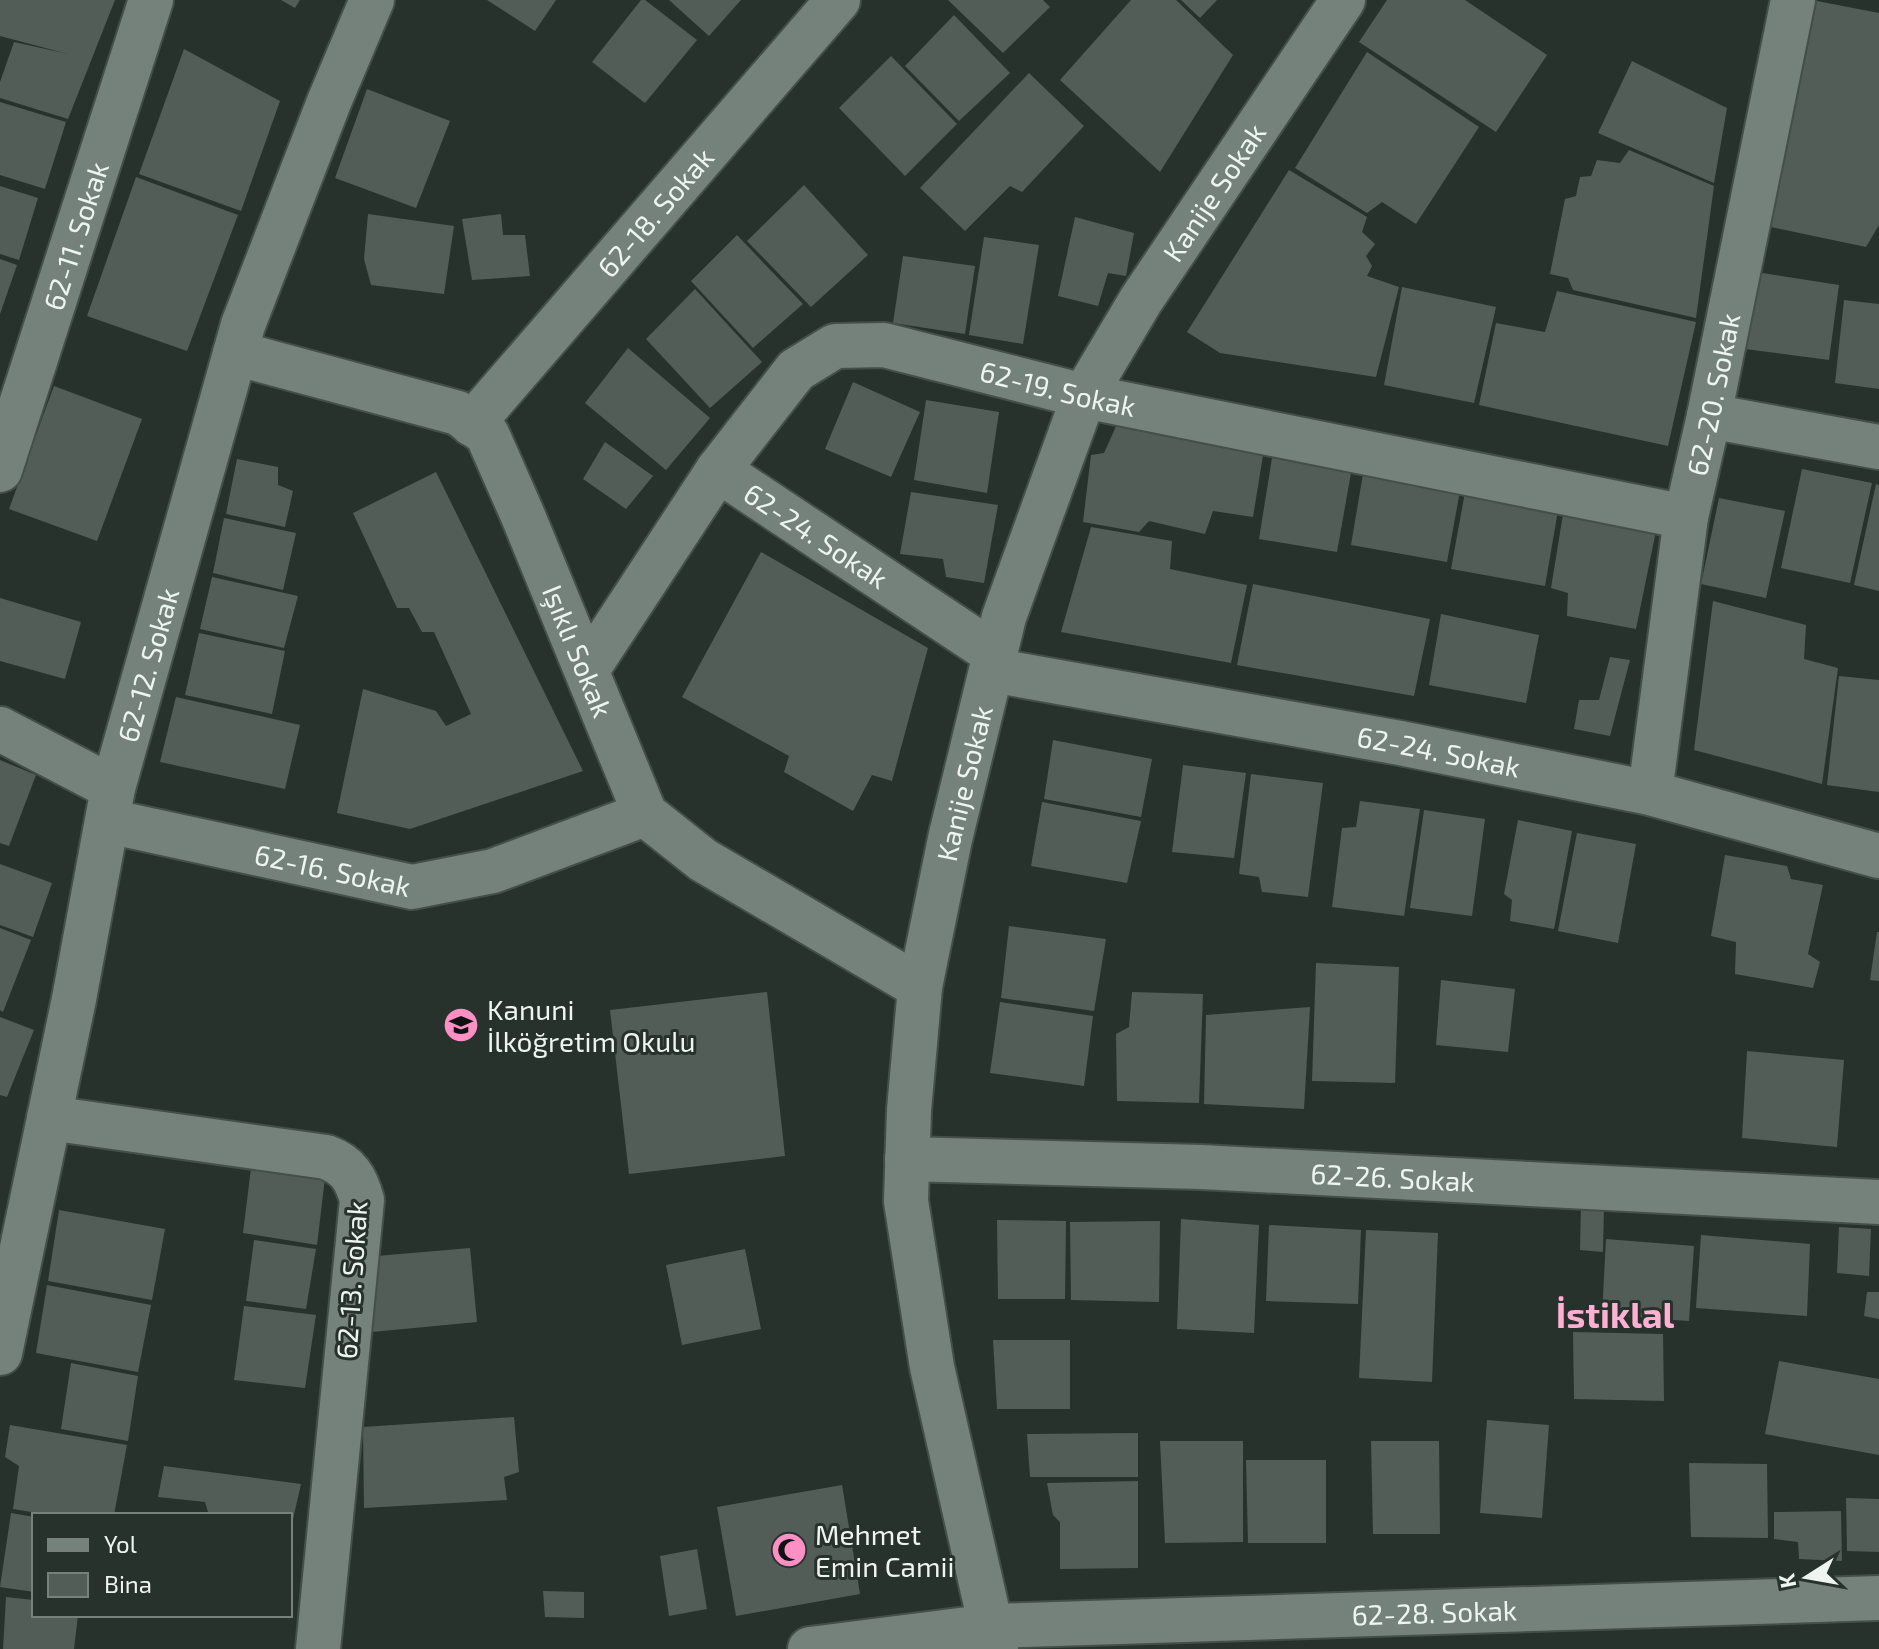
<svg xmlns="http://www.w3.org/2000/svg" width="1879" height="1649" font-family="'Exo 2',sans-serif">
<rect width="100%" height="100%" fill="#28322c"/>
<g fill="#515d56">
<polygon points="0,0 115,0 68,119 0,98 0,82 14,42 68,54 0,36"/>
<polygon points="281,0 300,0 295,8"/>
<polygon points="487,0 556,0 535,31"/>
<polygon points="641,0 645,0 697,40 645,103 592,62"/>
<polygon points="669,0 741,0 709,36"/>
<polygon points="948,0 1043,0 1050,7 1003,53"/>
<polygon points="1131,0 1176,0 1233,55 1160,172 1060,80"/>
<polygon points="1181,0 1217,0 1200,18"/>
<polygon points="1387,0 1465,0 1547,55 1496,132 1359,42"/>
<polygon points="1817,1 1879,13 1879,225 1866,247 1771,227"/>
<polygon points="954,15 1010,73 959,121 905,66"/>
<polygon points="184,49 280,101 241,211 139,174"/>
<polygon points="1367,52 1479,127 1416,224 1382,202 1367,213 1295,168"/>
<polygon points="891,56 957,124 905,176 839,108"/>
<polygon points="1632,61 1727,108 1714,183 1598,133"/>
<polygon points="1029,73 1084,126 1022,192 1010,186 965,231 920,188"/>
<polygon points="367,89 450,121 416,208 335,178"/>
<polygon points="0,102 66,122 45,189 0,175"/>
<polygon points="1629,150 1714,186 1696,318 1573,290 1568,278 1550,274 1565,199 1576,196 1580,177 1591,176 1597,160 1620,163"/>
<polygon points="1289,170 1367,217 1362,232 1375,244 1366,256 1372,266 1367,276 1399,287 1376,377 1220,353 1187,332"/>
<polygon points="136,177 238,215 187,351 87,316"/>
<polygon points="804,185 868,255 811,307 747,241"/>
<polygon points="0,186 38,198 19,260 0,254"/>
<polygon points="368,214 454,226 444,294 371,285 364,259"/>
<polygon points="501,214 503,235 525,235 530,276 472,280 462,219"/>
<polygon points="1075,217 1134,233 1126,276 1108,273 1098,306 1058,296"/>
<polygon points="737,235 803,304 753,348 691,281"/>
<polygon points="984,237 1039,245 1023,344 969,335"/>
<polygon points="903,256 975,266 965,334 893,323"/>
<polygon points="0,259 17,265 0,314"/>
<polygon points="1756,272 1839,285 1829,360 1745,349"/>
<polygon points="1402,287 1496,307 1474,403 1384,385"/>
<polygon points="695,289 762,362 710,408 646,339"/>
<polygon points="1557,291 1696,322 1668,446 1479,405 1496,323 1545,332"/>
<polygon points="1844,300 1879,304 1879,389 1835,383"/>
<polygon points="628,348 710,418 666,470 585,403"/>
<polygon points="853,382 920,412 891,477 825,449"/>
<polygon points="54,386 142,419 97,541 9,509"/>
<polygon points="926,400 999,412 987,493 914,480"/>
<polygon points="1123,411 1266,437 1253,517 1213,511 1205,534 1149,521 1139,532 1083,522 1091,455 1104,453"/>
<polygon points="605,442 653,476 626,509 583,479"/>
<polygon points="1272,458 1351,473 1337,552 1259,539"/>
<polygon points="237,459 278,467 278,485 293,491 285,527 226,514"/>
<polygon points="1365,462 1462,480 1447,562 1351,545"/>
<polygon points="1802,469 1872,483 1850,583 1781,568"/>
<polygon points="436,472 583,771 410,829 337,813 363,689 436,711 446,726 471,714 434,632 422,632 409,608 397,608 353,513"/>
<polygon points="1467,481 1560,499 1545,586 1451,569"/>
<polygon points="1876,484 1879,485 1879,591 1854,585"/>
<polygon points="911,492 998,505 984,583 946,577 943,559 900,554"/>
<polygon points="1719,498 1785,511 1766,598 1701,584"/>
<polygon points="1564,508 1657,526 1636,629 1567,616 1568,593 1551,588"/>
<polygon points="224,518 296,533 283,590 213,573"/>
<polygon points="1091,527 1172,541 1170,569 1247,585 1231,663 1061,632"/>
<polygon points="761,552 928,648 892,781 872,775 853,811 784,772 789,756 682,697"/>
<polygon points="212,577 298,596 284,648 200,629"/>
<polygon points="1253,584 1430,619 1414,696 1237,665"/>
<polygon points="0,598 81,622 65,679 0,661"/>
<polygon points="1713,601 1806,625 1804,659 1838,668 1822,784 1694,750"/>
<polygon points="1441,614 1539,635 1526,703 1429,685"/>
<polygon points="199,633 285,651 272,714 185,695"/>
<polygon points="1610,657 1630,660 1610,736 1574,729 1579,700 1599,700"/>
<polygon points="1839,676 1879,680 1879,792 1827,785"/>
<polygon points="176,697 300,725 285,789 160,762"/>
<polygon points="1053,740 1152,759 1141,817 1044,799"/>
<polygon points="0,760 36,775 9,846 0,843"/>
<polygon points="1183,765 1246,773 1234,858 1172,852"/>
<polygon points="1251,774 1323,783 1308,897 1262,892 1259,877 1239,874"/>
<polygon points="1360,801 1420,809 1404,916 1332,907 1342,828 1356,827"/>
<polygon points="1042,802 1141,821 1127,883 1031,866"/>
<polygon points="1424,810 1485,819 1472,916 1410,908"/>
<polygon points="1518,820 1572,831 1554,929 1510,921 1512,900 1504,894"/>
<polygon points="1577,833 1636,844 1618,943 1558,931"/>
<polygon points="1725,855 1787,866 1791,879 1823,885 1808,954 1820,962 1813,988 1735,974 1736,942 1711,936"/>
<polygon points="0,864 52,883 33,937 0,925"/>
<polygon points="1009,926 1106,939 1094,1011 1001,998"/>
<polygon points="0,928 31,940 3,1012 0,1010"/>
<polygon points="1877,932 1879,932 1879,981 1870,980"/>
<polygon points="1316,963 1399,967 1395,1083 1312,1081"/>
<polygon points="1441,980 1515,989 1508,1052 1436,1045"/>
<polygon points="767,992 785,1156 629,1174 610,1010"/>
<polygon points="1132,992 1203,994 1199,1103 1117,1101 1116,1034 1129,1027"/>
<polygon points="1000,1002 1093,1016 1084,1086 990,1073"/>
<polygon points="1310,1007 1304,1109 1204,1104 1206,1015"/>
<polygon points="0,1017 34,1030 7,1097 0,1095"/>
<polygon points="1747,1051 1844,1060 1837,1147 1742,1138"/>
<polygon points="251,1168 325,1178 317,1245 243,1233"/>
<polygon points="1581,1203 1604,1205 1603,1252 1580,1250"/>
<polygon points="59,1210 165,1229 152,1300 48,1281"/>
<polygon points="1181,1219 1259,1225 1254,1333 1177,1329"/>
<polygon points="997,1220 1066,1221 1065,1299 998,1299"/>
<polygon points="1160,1221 1159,1302 1071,1300 1070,1222"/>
<polygon points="1269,1225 1361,1230 1358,1304 1266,1301"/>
<polygon points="1839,1227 1871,1229 1869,1276 1837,1273"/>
<polygon points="1366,1230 1438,1233 1432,1382 1359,1378"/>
<polygon points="1701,1235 1810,1244 1807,1316 1696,1308"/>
<polygon points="1606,1239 1694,1246 1689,1321 1602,1315"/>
<polygon points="254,1240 316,1249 306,1309 246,1301"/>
<polygon points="470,1248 477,1322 372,1332 365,1257"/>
<polygon points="745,1249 761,1329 682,1345 666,1265"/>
<polygon points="47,1285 151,1305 138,1372 36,1353"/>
<polygon points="1867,1292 1879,1292 1879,1319 1864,1316"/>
<polygon points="244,1306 316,1315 305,1388 234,1380"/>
<polygon points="1573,1332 1663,1334 1664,1401 1574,1399"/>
<polygon points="993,1340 1070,1340 1070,1409 997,1409"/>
<polygon points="1779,1361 1879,1379 1879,1455 1765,1434"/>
<polygon points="71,1363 138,1376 128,1441 61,1429"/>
<polygon points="514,1417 519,1472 504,1477 507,1500 364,1508 363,1427"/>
<polygon points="1487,1420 1549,1425 1542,1518 1480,1513"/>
<polygon points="10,1425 127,1445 114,1515 50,1515 13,1509 19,1466 5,1457"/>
<polygon points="1138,1433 1138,1477 1030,1477 1027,1434"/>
<polygon points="1160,1441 1243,1441 1243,1542 1165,1543"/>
<polygon points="1371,1441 1439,1441 1440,1534 1373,1534"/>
<polygon points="1246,1460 1326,1460 1326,1543 1248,1543"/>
<polygon points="1689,1463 1767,1464 1768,1538 1691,1537"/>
<polygon points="164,1466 301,1484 291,1528 290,1515 209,1515 205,1502 158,1497"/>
<polygon points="1138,1481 1138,1568 1060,1569 1060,1522 1053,1515 1047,1483"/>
<polygon points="842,1485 860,1594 736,1616 717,1507"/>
<polygon points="1846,1498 1879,1499 1879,1552 1847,1551"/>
<polygon points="1841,1511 1842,1561 1799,1559 1798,1542 1774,1539 1774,1512"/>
<polygon points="11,1513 34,1517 34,1592 0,1587"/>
<polygon points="697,1549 707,1609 669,1616 660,1556"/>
<polygon points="543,1591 584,1592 584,1618 545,1617"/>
<polygon points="6,1597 34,1600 34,1615 78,1615 74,1649 3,1649"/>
</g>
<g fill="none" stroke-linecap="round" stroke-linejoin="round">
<defs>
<g id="street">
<path id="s1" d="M235,353L458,413L487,434L523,516L645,814L703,860L920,987"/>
<polyline points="1709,416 1879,447"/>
<path id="s2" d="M472,424L838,0"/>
<path id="s3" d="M0,470L151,0"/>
<path id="s4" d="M718,470L995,654"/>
<path id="s5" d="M587,670L718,470L796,370L835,346L884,345L1084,396L1686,517"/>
<path id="s6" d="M992,670L1400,743L1650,793L1879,856"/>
<polyline points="0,729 113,788"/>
<path id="s7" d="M1650,793L1686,517L1709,416L1793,0"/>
<path id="s8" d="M108,821L412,887L493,871L645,814"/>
<path d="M49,1118L326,1157C348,1165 356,1178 362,1200L318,1649"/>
<path id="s9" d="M907,1159L1201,1167L1879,1202"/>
<path id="s10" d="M0,1353L74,999L113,788L243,325L329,102L372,0"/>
<path id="s11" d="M810,1649L991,1626L1879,1598"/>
<path id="s12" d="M996,1649L932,1367L906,1201L909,1110L920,987L950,839L1004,617L1084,396L1141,300L1343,0"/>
</g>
</defs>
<use href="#street" stroke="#454f4a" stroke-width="48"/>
<use href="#street" stroke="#75827b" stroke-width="44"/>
</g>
<defs>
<symbol id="school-disc" viewBox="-11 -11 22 22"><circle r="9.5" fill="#fc8fc3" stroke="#28322c"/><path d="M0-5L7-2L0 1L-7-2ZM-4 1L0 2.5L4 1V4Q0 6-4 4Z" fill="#111"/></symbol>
<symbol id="mosque-disc" viewBox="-11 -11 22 22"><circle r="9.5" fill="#fc8fc3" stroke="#28322c"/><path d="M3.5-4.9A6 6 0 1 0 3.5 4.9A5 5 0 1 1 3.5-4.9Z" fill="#111"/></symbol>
</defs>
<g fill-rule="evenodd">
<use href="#school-disc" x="441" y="1005" width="40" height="40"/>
<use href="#mosque-disc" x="769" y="1530" width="40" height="40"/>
</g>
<g text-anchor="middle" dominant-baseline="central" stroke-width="6" stroke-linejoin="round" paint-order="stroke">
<g font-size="28" fill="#eef5f1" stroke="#28322c">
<text stroke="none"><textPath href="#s12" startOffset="1528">Kanije Sokak</textPath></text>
<text stroke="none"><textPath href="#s2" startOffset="280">62-18. Sokak</textPath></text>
<text stroke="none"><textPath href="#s3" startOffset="246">62-11. Sokak</textPath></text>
<text stroke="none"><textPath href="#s5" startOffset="640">62-19. Sokak</textPath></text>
<text stroke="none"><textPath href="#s7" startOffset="404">62-20. Sokak</textPath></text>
<text stroke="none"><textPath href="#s4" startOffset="118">62-24. Sokak</textPath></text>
<text stroke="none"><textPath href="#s1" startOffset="502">Işıklı Sokak</textPath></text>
<text stroke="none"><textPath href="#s10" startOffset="704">62-12. Sokak</textPath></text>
<text stroke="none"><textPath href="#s6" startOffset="454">62-24. Sokak</textPath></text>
<text stroke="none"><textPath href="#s12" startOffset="880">Kanije Sokak</textPath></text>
<text stroke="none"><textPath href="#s8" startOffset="230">62-16. Sokak</textPath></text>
<text stroke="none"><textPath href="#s9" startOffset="486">62-26. Sokak</textPath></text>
<text transform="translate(351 1280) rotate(-86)">62-13. Sokak</text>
<text stroke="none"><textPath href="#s11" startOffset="626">62-28. Sokak</textPath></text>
</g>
<g font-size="28" fill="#eef5f1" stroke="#28322c" text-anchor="start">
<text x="487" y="1009">Kanuni<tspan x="487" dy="32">İlköğretim Okulu</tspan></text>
<text x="815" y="1534">Mehmet<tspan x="815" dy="32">Emin Camii</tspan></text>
</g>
<g font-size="36" font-weight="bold" fill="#feb0d3" stroke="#28322c">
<text x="1615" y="1313">İstiklal</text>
</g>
</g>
<rect x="32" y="1513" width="260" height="104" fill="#28322c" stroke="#77807b" stroke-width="2"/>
<rect x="48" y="1539" width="40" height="12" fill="#75827b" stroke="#77807b" stroke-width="2"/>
<text x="104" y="1553" font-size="24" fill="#eef5f1">Yol</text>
<rect x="48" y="1573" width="40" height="24" fill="#515d56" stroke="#77807b" stroke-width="2"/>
<text x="104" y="1593" font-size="24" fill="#eef5f1">Bina</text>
<g transform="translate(1807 1577) rotate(259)" stroke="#28322c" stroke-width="6" paint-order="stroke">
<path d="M0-6L14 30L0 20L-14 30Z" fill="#eef5f1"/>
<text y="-12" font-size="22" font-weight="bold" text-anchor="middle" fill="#eef5f1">K</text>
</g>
</svg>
